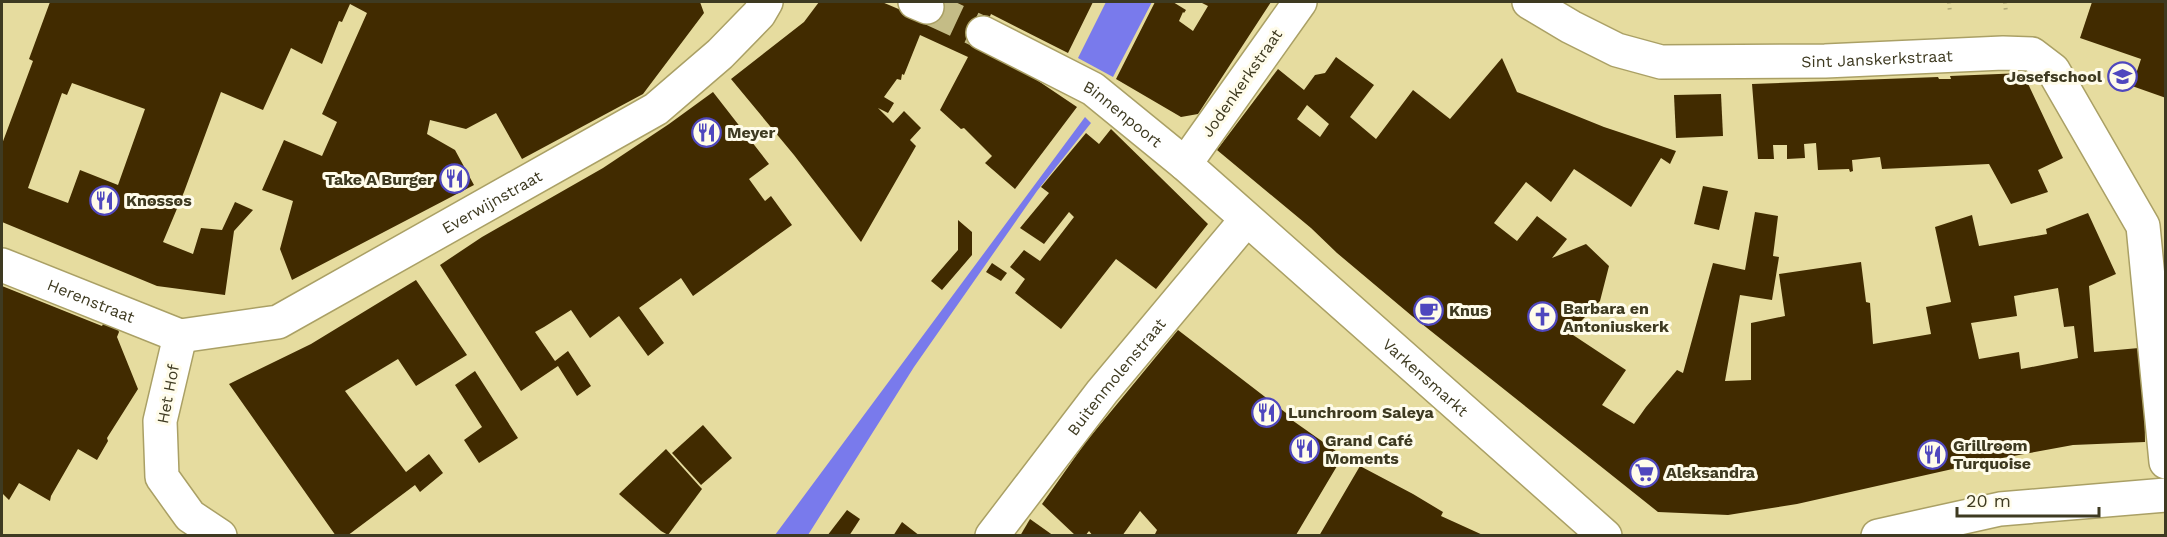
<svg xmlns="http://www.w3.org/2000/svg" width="2167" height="537" font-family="'Work Sans',sans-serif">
<rect width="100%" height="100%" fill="#e6dc9f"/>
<g fill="#797aec">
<polygon points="1106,2 1152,2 1113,77 1078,58"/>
<polygon points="1085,117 1091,123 1037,191 914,367 808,535 775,535"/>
</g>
<g fill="#412b00" fill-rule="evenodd">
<path d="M50,2H700L704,13L643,94L522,159L496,113L466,129L430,120L427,134L455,150L474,185L292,280L280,249L293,201L262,190L284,140L322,156L337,122L322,114L367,13L350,4L342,22L339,21L322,64L291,48L263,110L221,92L184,192L163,242L193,254L201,228L222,230L235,202L253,210L234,231L225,295L157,286L2,222V144L33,61L29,59ZM72,83L145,109L118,185L80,170L68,203L28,188L62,93L67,95Z"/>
<polygon points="819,2 882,2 922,19 930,2 1093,2 1068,53 991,14 979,41 1077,107 1015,189 985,163 992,156 964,128 961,129 940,110 968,57 920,35 904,75 902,74 901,80 897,79 884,97 894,103 888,113 878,108 893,123 904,111 921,128 910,140 916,146 861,242 794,155 731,79 804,22"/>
<polygon points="1155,2 1173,2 1186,10 1184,13 1183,12 1179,21 1193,31 1208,6 1200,2 1271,2 1198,114 1181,117 1116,79"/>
<polygon points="2092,2 2166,2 2166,98 2132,86 2141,59 2080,38"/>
<path d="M1336,57L1374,85L1350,117L1376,139L1413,90L1450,119L1502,58L1517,92L1604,127L1676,151L1670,164L1661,158L1631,207L1574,169L1551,202L1526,182L1494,223L1517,241L1537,216L1567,239L1552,258L1586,244L1609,266L1600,301L1570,333L1626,370L1602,405L1634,424L1646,407L1677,370L1683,373L1713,263L1745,270L1755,212L1778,216L1773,256L1779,257L1772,300L1740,295L1725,381L1751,380V323L1785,316L1779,274L1861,262L1866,302L1870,303L1873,344L1931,334L1926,307L1951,302L1935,227L1972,215L1979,246L2047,234L2046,229L2088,213L2116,274L2089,286L2094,352L2139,348L2144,385L2145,442L2073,445L1997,459L1797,504L1728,515L1658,512L1412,316L1337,253L1311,228L1217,150L1278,69L1304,90L1315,75L1325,73ZM1307,105L1329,124L1320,137L1297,119ZM2058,288L2064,327L2074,326L2078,358L2021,369L2019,352L1979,359L1971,323L2017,316L2014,296Z"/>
<polygon points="2023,73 2063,158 2038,170 2048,192 2011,204 1989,164 1882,169 1880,157 1852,160 1853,171 1850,172 1849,169 1818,170 1816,143 1804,144 1805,158 1787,159 1787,145 1773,145 1774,159 1758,159 1752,84 1938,77 1939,79 1951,79 1950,76"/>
<polygon points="713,92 769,164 749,179 765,201 771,196 792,225 693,296 681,278 639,308 664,343 648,356 619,316 590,338 571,310 544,327 535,332 555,361 568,351 591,386 577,396 558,366 521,391 440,265 482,237 603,168 669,124"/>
<polygon points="1721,94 1723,136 1676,138 1674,95"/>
<polygon points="1111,129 1208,224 1156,289 1116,259 1061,329 1015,293 1025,279 1010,267 1024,250 1040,261 1074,217 1069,212 1044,244 1020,228 1049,193 1041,187 1086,133 1099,144"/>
<polygon points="1703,186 1728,191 1719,230 1694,224"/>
<polygon points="958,220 972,232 972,255 942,290 931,281 958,250"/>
<polygon points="992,263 1007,273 1001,281 986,272"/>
<polygon points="416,280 467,355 416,386 398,359 345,391 406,472 429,454 443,473 420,492 415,485 347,536 336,536 229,384 311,344"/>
<polygon points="2,286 102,326 104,322 117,327 119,332 117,337 138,389 107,438 108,441 97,460 78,449 51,496 50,501 19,483 9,500 2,493"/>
<polygon points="1178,330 1290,416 1289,418 1343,456 1296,535 1154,536 1157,530 1140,511 1122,536 1093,536 1089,531 1085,536 1076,536 1042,504 1085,443"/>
<polygon points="475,371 518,438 479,463 464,440 482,427 455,385"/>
<polygon points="703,425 732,458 701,485 672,453"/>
<polygon points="666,449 702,489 668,535 661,531 619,494"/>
<polygon points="1360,466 1413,494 1443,512 1441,516 1485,536 1319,536"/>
<polygon points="847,510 860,519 849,536 827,536"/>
<polygon points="1030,519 1054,536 1020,536"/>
<polygon points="902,522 920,536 893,536"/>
</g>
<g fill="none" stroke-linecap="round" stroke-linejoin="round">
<polyline stroke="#c4bc86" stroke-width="33" stroke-dasharray="33 16" stroke-linecap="butt" points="927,7 983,33"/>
<defs>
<g id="pedestrian">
<polyline points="915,2 927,7"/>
<path id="s1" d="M983,33L1093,89L1185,164"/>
</g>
<g id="minor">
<path id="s2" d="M1300,2L1185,164L1605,536"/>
<path id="s3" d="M1529,2L1571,27L1617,50L1661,62L1825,61L2003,53L2032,54L2053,70L2143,226L2166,462"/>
<path id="s4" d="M2,265L180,336L278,322L656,109L720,54L759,14L766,2"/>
<polyline points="180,336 160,421 162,477 190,516 220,536"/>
<path id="s5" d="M992,536L1102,392L1246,220"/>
<polyline points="1878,536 2000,509 2166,495"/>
</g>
</defs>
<use href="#pedestrian" stroke="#aaa065" stroke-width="36"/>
<use href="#minor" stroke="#aaa065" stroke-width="36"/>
<g stroke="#b2aa78" stroke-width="4" stroke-dasharray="1.5 4.5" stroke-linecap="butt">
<polyline points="1949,2 1950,13"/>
<polyline points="2005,2 2006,13"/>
</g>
<use href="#pedestrian" stroke="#fff" stroke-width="33"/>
<use href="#minor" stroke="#fff" stroke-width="33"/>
</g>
<defs>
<symbol id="school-ring" viewBox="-11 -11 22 22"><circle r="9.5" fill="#fffcea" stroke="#4f47be" stroke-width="1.5"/><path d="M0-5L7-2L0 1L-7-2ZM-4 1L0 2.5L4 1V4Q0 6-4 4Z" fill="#4f47be"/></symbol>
<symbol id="restaurant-ring" viewBox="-11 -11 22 22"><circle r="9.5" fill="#fffcea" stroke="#4f47be" stroke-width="1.5"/><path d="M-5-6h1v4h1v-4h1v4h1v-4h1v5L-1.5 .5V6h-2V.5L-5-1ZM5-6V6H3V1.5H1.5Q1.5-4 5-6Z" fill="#4f47be"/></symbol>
<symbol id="cafe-ring" viewBox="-11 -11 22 22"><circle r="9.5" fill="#fffcea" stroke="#4f47be" stroke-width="1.5"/><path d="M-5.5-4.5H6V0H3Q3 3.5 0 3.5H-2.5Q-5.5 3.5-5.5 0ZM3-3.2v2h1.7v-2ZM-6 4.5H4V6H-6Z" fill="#4f47be"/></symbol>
<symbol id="church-ring" viewBox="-11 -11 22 22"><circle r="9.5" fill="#fffcea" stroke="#4f47be" stroke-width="1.5"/><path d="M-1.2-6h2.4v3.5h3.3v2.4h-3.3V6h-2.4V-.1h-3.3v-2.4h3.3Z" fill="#4f47be"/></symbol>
<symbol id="supermarket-ring" viewBox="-11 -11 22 22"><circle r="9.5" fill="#fffcea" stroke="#4f47be" stroke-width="1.5"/><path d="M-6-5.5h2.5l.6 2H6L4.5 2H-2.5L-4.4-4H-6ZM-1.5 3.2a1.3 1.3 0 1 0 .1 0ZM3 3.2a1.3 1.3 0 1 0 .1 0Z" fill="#4f47be"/></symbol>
</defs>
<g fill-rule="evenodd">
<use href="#school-ring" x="2106" y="60" width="33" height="33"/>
<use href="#restaurant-ring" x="690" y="116" width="33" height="33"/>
<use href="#restaurant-ring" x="438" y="162" width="33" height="33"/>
<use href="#restaurant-ring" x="88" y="184" width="33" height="33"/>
<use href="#cafe-ring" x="1412" y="294" width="33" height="33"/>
<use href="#church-ring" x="1526" y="300" width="33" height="33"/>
<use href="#restaurant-ring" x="1250" y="396" width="33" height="33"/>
<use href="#restaurant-ring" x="1288" y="432" width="33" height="33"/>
<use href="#restaurant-ring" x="1916" y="438" width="33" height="33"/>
<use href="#supermarket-ring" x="1628" y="456" width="33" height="33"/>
</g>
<g text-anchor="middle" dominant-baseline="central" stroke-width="6" stroke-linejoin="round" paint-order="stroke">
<g font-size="16" fill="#3e3a21" stroke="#fffcea">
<text stroke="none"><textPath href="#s3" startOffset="362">Sint Janskerkstraat</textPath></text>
<text transform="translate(1242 83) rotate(-55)">Jodenkerkstraat</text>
<text stroke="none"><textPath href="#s1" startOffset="162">Binnenpoort</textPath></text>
<text stroke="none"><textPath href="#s4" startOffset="536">Everwijnstraat</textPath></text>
<text stroke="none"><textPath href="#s4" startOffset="96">Herenstraat</textPath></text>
<text stroke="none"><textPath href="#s5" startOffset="202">Buitenmolenstraat</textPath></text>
<text stroke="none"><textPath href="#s2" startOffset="520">Varkensmarkt</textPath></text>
<text transform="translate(168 394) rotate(-79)">Het Hof</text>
</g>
<g font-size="16" font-weight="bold" fill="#3e3a21" stroke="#fffcea" text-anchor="start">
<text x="2102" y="76" text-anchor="end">Josefschool</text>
<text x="727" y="132">Meyer</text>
<text x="434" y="179" text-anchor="end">Take A Burger</text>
<text x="126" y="200">Knossos</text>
<text x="1563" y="308">Barbara en<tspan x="1563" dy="18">Antoniuskerk</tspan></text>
<text x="1449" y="310">Knus</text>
<text x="1288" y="412">Lunchroom Saleya</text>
<text x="1325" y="440">Grand Café<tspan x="1325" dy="18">Moments</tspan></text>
<text x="1953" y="445">Grillroom<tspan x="1953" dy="18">Turquoise</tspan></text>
<text x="1666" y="472">Aleksandra</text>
</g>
</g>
<rect width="2167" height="537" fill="none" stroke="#3e3a21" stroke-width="6"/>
<path d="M1957 507v9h142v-9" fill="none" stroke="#3e3a21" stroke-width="3"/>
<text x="1966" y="507" font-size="18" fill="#3e3a21" stroke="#fffcea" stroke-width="4.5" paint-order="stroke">20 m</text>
</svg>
